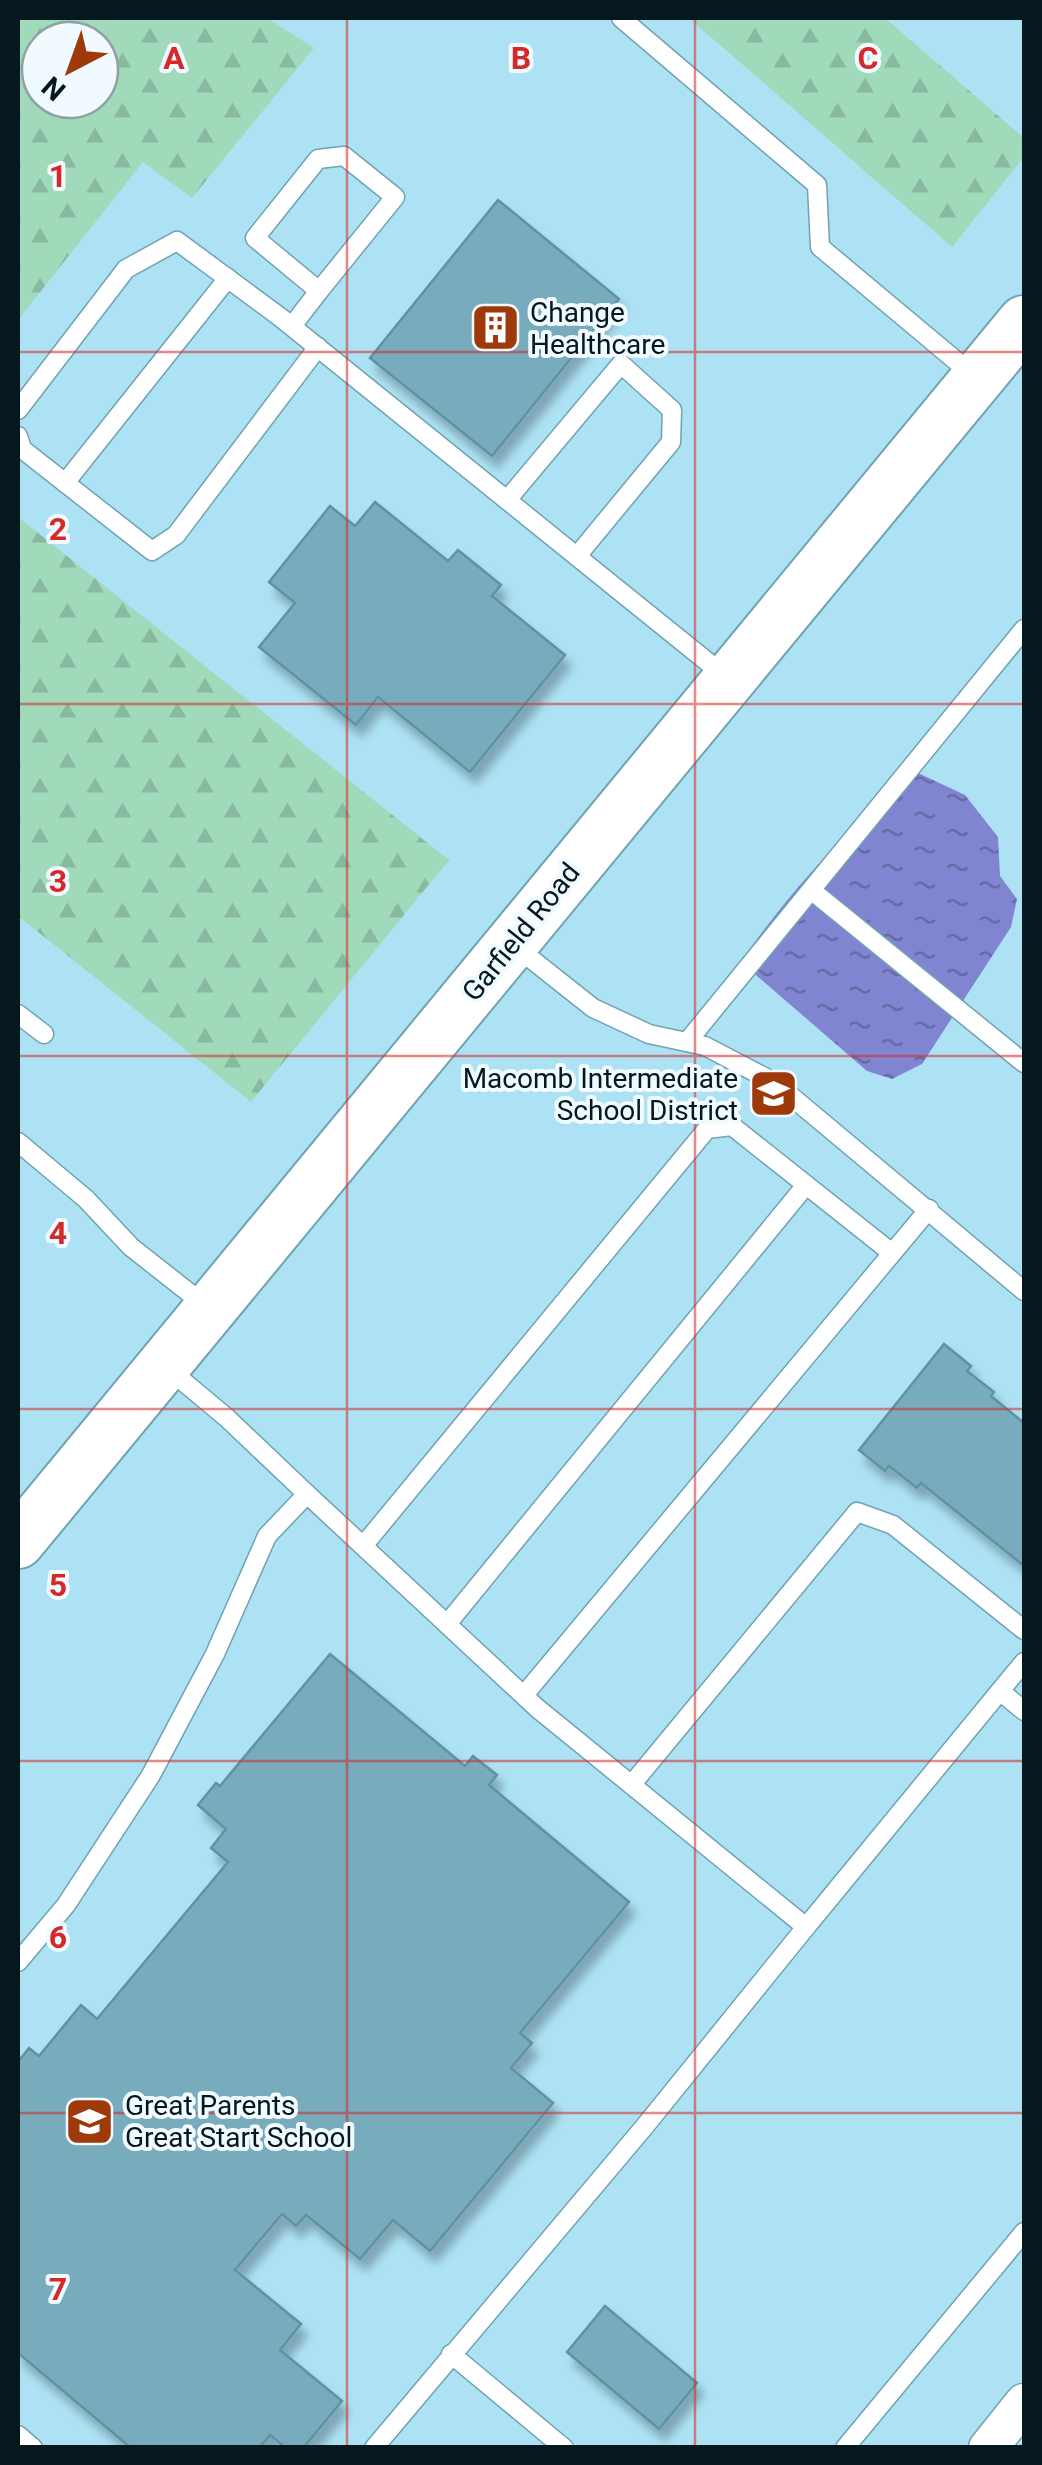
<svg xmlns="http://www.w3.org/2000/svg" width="1042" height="2465" font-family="Roboto,sans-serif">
<defs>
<pattern id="forest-firs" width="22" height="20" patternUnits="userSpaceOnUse" patternTransform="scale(2.5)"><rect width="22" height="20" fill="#a1d9bb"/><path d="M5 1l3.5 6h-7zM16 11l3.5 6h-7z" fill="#89baa0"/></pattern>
<pattern id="water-ripples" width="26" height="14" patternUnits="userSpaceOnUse" patternTransform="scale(2.5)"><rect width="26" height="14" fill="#8185d1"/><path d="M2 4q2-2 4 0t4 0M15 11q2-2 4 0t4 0" fill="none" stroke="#676ca9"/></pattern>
<filter id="shadow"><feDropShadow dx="6" dy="11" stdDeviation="5" flood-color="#0004"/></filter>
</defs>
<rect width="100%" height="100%" fill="#ade2f4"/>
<g fill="url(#forest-firs)" fill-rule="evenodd">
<path d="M18,18H267L314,48L192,198L143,162L18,320ZM40,40H100V100H40Z"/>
<polygon points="689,18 885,18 1024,138 1024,157 952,247"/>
<polygon points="18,517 449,860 251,1102 18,916"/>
</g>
<path fill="url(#water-ripples)" d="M916,772L965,795L998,837L1000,876L1017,899L1011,927L922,1064L892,1079L867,1071L741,962C784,898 855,819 916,772Z"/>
<g fill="#78acbd" stroke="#5f92a3" stroke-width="2.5" filter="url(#shadow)">
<polygon points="498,200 619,299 492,456 370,358"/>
<polygon points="375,502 448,561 458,550 501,585 492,596 565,655 470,772 378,697 356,725 259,647 295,603 269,582 330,506 355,526"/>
<polygon points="944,1344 971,1366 967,1371 994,1392 991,1396 1024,1423 1024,1566 921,1483 917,1488 889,1466 885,1471 859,1450"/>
<polygon points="330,1654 465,1766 473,1756 497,1775 489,1785 629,1902 520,2033 532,2043 511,2068 553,2103 430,2251 393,2220 360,2259 306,2215 296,2226 282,2214 235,2270 301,2324 280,2350 342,2401 303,2448 286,2448 270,2435 259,2448 131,2448 18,2353 18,2062 29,2048 39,2056 81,2005 97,2019 228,1862 211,1848 226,1829 198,1805 216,1783 220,1786"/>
<polygon points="605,2306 697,2383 659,2429 567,2352"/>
</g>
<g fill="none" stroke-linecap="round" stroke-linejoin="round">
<defs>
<g id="lane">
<polyline points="621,18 817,185 820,247 973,375"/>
<polyline points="292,326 319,291 255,238 318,159 344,156 395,197 319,291"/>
<polyline points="18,410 126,269 177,241 280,317 725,676"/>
<polyline points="18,436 22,449 152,551 176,535 318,347"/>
<polyline points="65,483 228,278"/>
<polyline points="507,500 621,364 672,410 671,442 577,556"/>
<polyline points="811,890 1024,1063"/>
<polyline points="516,947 593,1008 649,1034 705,1046 774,1082 1024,1291"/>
<polyline points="18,1014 44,1034"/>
<polyline points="687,1042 1024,629"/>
<polyline points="18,1142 86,1199 131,1247 206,1306"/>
<polyline points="166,1367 227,1418 307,1494"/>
<polyline points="363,1546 707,1129 732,1126 892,1253"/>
<polyline points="447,1624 806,1185"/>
<polyline points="1000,1691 1024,1662"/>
<polyline points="524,1695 929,1209"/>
<polyline points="632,1784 857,1512 893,1525 1024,1630"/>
<polyline points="806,1927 1000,1691 1024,1711"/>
<polyline points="18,1962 66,1905 151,1775 215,1654 267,1536 307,1494 537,1708 806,1927 645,2126 374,2448"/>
<polyline points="451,2354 564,2448"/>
<polyline points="18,2435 33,2448"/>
<polyline points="845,2448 1024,2232"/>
</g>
<polyline id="street" points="988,2448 1024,2403"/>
<polyline id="secondary" points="18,1542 1024,322"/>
</defs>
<use href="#lane" stroke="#6fa2b3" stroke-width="21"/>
<use href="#street" stroke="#6fa2b3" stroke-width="41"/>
<use href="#secondary" stroke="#6fa2b3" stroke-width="56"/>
<use href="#lane" stroke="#fff" stroke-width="18"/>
<use href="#street" stroke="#fff" stroke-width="38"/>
<use href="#secondary" stroke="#fff" stroke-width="52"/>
</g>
<path fill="none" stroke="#d62828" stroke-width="2.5" stroke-opacity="0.55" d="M347,18V2448M695,18V2448M18,352H1024M18,704H1024M18,1056H1024M18,1409H1024M18,1761H1024M18,2113H1024"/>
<defs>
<symbol id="building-square" viewBox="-11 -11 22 22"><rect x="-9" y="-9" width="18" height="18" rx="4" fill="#9e390a" stroke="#f1fbff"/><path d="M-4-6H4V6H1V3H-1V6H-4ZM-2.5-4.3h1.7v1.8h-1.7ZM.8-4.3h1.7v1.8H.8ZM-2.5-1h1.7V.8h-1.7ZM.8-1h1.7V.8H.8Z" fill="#fff"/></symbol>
<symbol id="school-square" viewBox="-11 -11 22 22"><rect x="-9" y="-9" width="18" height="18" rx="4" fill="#9e390a" stroke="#f1fbff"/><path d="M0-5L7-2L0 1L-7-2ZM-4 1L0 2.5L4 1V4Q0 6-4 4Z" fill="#fff"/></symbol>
</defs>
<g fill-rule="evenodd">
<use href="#building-square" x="468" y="300" width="55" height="55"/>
<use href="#school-square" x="746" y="1066" width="55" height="55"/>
<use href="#school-square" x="62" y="2094" width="55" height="55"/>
</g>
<g text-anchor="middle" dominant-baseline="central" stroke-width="8" stroke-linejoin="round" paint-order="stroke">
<g font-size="28" fill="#04181e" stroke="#f1fbff" text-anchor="start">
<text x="530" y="312">Change<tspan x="530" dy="32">Healthcare</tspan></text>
<text x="738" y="1078" text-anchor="end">Macomb Intermediate<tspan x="738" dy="32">School District</tspan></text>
<text x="125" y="2105">Great Parents<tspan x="125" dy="32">Great Start School</tspan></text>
</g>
<g font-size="28" fill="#04181e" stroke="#f1fbff">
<text transform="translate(521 932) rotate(-51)">Garfield Road</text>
</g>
</g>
<g font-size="32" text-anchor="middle" font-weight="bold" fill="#d62828" stroke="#f1fbff" stroke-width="8" stroke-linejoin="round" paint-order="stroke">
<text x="174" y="69">A</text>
<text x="521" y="69">B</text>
<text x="868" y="69">C</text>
<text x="58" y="187">1</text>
<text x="58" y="540">2</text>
<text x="58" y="892">3</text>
<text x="58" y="1244">4</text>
<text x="58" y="1596">5</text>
<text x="58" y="1948">6</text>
<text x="58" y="2300">7</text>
</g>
<rect width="1042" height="2465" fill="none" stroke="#04181e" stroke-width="40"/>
<g transform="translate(70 70) rotate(221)"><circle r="48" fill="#f1fbff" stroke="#92a0a5" stroke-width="2.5"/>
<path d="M0-8L18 38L0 25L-18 38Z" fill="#9e390a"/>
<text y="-15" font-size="28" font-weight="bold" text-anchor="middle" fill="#04181e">N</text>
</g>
</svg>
